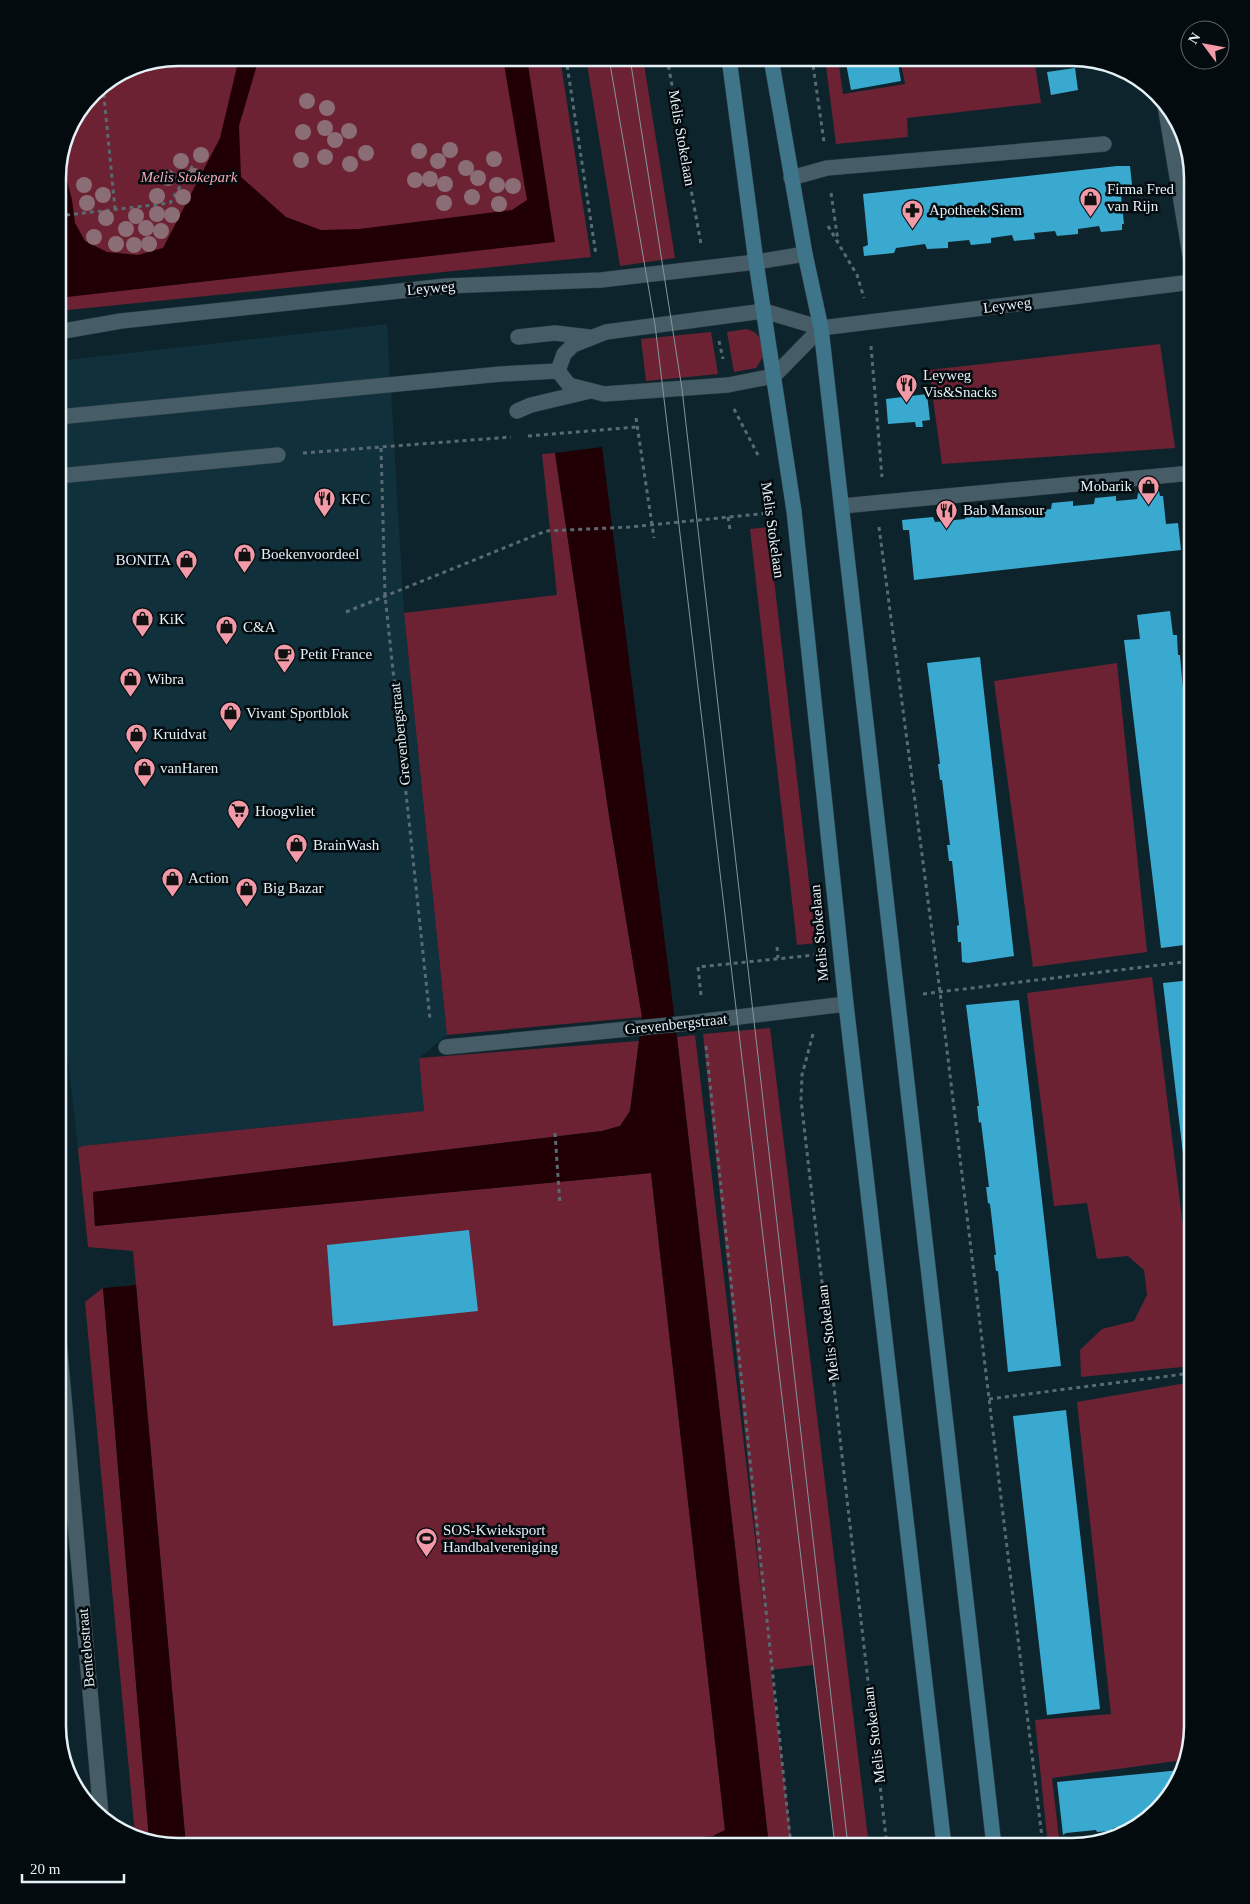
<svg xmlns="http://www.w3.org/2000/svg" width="1250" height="1904" font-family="Georgia,serif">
<rect width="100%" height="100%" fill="#0e242c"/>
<polygon fill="#10303b" points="387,324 404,613 447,1035 419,1058 425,1111 82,1146 78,1149 58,973 58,361"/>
<g fill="#6c2233">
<polygon points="178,58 560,58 591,257 58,311 58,170 67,132 93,93 132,67"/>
<polygon points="586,58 643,58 675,258 620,266"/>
<polygon points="825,58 838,58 843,94 905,84 900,58 1034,58 1041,103 907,118 908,137 836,144"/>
<path d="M746,329C760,332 762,341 765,354L756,368L734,372L727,332Z"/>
<polygon points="711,332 718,374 646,381 641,339"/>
<polygon points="1160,344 1175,448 942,464 929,370"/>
<polygon points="555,453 610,822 642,1017 447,1035 404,613 557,595 542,454"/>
<polygon points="768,527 816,943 797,945 750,529"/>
<polygon points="1117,663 1147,952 1033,967 994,681"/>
<polygon points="1152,977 1192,1299 1192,1366 1081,1377 1080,1350 1102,1329 1134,1321 1147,1295 1144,1270 1128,1256 1097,1259 1087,1203 1054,1206 1027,993"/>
<polygon points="770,1028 869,1846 835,1846 813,1665 771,1670 792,1846 769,1846 677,1037 695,1035 764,1613 703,1034"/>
<polygon points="639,1041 630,1111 620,1126 602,1131 93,1192 95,1226 651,1173 725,1830 713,1836 605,1846 186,1846 133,1251 88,1247 78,1149 82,1146 424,1111 419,1058"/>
<polygon points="103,1288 149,1839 135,1834 85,1302"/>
<polygon points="1192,1382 1192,1726 1183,1760 1052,1778 1059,1838 1095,1836 1095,1840 1072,1846 1048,1846 1035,1720 1111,1714 1077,1402"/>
</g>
<g fill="#200005">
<polygon points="239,58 259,58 239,126 241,177 286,217 321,230 359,229 512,210 527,200 503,58 527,58 555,242 58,298 58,170 61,156 72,200 75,223 85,241 107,252 138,255 163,248 220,138"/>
<polygon points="602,447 677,1037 769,1846 605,1846 713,1836 725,1830 651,1173 95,1226 93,1192 602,1131 620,1126 630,1111 642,1017 610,822 555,453"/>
<polygon points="136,1285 186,1846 170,1846 149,1839 103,1288"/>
</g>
<g fill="#39a9d0">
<polygon points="845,58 897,58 901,81 851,90"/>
<polygon points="1075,68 1078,90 1051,95 1047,72"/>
<polygon points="1117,166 1130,166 1133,194 1121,195 1124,224 1122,224 1122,230 1101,232 1099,226 1078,229 1078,234 1057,236 1055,231 1034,233 1035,239 1014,241 1012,235 991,238 991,243 971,245 969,240 948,242 948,248 927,249 925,244 896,248 894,253 864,256 863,247 868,245 863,194"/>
<polygon points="927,394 930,420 922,421 923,427 916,427 915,422 888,424 886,399"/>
<polygon points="1159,491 1160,496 1163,496 1166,524 1178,523 1181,550 914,580 909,530 903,530 902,520 933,517 935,522 965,519 966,513 987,511 987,516 1008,514 1009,508 1030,506 1030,511 1051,509 1052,503 1073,501 1073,506 1094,504 1095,498 1116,496 1116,501 1137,499 1138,493"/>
<polygon points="1170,611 1173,635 1177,635 1178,655 1180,655 1187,736 1190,736 1191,750 1189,752 1192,786 1192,944 1161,948 1124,640 1140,639 1137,615"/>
<polygon points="980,657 1014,956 968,963 962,962 961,942 958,942 957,926 959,925 952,861 949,861 947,845 950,845 942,780 940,780 938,764 940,764 927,663"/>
<polygon points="1192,980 1192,1222 1191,1222 1163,983"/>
<polygon points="1019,1000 1061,1366 1008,1372 998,1271 996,1271 994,1255 996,1255 990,1204 988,1203 986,1187 989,1187 981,1122 979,1123 977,1106 979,1106 966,1005"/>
<polygon points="469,1230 478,1311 333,1326 327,1245"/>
<polygon points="1066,1410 1100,1709 1047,1715 1013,1416"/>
<polygon points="1181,1770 1176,1786 1138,1825 1113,1828 1112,1831 1097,1832 1096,1830 1066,1833 1063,1835 1057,1782"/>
</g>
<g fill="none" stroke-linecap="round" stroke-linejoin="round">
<defs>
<g id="lane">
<polyline points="791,178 827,168 1104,144"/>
<polyline points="518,337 555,333 589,337"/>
<polyline points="517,411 531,405 590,391"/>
<polyline points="58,417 501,374 558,371"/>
<polyline points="446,1047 689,1023 846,1004"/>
</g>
<g id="street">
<polyline points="1165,105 1192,267"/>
<polyline points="821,328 774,376 728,385 604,394 569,385 558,371 564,354 573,345 606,332 764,311 821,328 1192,282"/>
<polyline points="58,332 121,321 446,286 601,280 756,262 805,254"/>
<polyline points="58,476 278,455"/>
<polyline points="842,506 1192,473"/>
<polyline points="58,1330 101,1815"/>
</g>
<g id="secondary">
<polyline points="729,58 756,262 794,511 846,1004 944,1846"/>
<polyline points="771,58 805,254 821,328 994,1846"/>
</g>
</defs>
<use href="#lane" stroke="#323e46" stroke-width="16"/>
<use href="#street" stroke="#323e46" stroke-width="16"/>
<use href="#secondary" stroke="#323e46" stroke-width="16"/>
<g stroke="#586b72" stroke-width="3" stroke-dasharray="4 4" stroke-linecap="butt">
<polyline points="566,58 596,255"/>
<polyline points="667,58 701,244"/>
<polyline points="812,58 824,142"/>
<polyline points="103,86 115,209"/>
<polyline points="831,193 838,241"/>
<polyline points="58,216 170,203 193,165"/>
<polyline points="828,226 857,275 864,298"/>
<polyline points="719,341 723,359"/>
<polyline points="871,346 882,477"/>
<polyline points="734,409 759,457"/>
<polyline points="636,418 654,538"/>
<polyline points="528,436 637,427"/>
<polyline points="381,448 385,595 430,1019"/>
<polyline points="303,453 511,437"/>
<polyline points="728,517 730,530"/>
<polyline points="879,527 940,992 1043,1846"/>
<polyline points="346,612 546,531 630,527 769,513"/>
<polyline points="777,947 778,958"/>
<polyline points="923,994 1192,961"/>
<polyline points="701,995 698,967 815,955"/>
<polyline points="813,1034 802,1075 801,1100 887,1846"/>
<polyline points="706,1046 791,1846"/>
<polyline points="555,1133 560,1205"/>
<polyline points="989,1399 1192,1373"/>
</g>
<use href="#lane" stroke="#465d67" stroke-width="15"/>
<use href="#street" stroke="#465d67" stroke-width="15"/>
<use href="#secondary" stroke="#3e758a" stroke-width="15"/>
<g stroke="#85969c" stroke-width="1">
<polyline points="609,58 655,325 663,390 835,1846"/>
<polyline points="630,58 682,389 848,1846"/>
</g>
</g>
<g fill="#8b6d76">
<circle cx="307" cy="101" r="8"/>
<circle cx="327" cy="108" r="8"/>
<circle cx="325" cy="128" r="8"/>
<circle cx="349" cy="131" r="8"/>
<circle cx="303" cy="132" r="8"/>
<circle cx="335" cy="140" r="8"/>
<circle cx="450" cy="150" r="8"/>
<circle cx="419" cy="151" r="8"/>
<circle cx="366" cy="153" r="8"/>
<circle cx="201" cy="155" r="8"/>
<circle cx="325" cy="157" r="8"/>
<circle cx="494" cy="159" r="8"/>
<circle cx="301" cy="160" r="8"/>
<circle cx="181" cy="161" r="8"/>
<circle cx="438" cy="161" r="8"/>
<circle cx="350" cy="164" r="8"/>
<circle cx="466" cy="168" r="8"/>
<circle cx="194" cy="176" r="8"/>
<circle cx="168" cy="178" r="8"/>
<circle cx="478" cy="178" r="8"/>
<circle cx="430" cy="179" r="8"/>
<circle cx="415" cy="180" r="8"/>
<circle cx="445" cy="184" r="8"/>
<circle cx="84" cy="185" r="8"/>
<circle cx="497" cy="185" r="8"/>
<circle cx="513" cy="186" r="8"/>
<circle cx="103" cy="195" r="8"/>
<circle cx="157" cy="196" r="8"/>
<circle cx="183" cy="197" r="8"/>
<circle cx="472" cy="197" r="8"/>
<circle cx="87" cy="203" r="8"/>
<circle cx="444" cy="203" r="8"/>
<circle cx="499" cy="204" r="8"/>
<circle cx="157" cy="214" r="8"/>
<circle cx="172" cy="215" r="8"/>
<circle cx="136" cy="216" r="8"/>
<circle cx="106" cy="218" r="8"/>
<circle cx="146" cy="228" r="8"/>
<circle cx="126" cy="229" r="8"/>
<circle cx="161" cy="231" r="8"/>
<circle cx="94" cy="237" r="8"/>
<circle cx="116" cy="244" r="8"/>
<circle cx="149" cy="244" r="8"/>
<circle cx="134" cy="245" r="8"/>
</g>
<defs>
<symbol id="shop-pin" viewBox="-11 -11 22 30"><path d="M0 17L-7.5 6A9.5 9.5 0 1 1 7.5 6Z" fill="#f39aa8" stroke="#040b0f"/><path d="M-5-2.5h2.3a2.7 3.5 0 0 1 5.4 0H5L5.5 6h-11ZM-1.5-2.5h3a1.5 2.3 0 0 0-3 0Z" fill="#111"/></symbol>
<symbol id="pharmacy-pin" viewBox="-11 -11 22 30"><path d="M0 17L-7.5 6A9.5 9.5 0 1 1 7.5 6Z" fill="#f39aa8" stroke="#040b0f"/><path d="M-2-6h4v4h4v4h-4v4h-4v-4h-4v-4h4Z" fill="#111"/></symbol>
<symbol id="restaurant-pin" viewBox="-11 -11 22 30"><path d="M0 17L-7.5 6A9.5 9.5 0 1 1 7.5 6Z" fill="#f39aa8" stroke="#040b0f"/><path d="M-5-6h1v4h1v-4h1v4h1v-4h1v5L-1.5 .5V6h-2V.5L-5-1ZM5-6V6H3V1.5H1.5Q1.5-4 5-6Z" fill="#111"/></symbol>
<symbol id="cafe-pin" viewBox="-11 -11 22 30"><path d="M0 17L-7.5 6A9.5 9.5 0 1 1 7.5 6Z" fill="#f39aa8" stroke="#040b0f"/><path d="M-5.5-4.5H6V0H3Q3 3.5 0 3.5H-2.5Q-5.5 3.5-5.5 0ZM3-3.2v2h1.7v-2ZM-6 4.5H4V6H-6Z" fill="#111"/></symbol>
<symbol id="supermarket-pin" viewBox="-11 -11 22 30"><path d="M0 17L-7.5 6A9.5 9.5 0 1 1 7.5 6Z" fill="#f39aa8" stroke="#040b0f"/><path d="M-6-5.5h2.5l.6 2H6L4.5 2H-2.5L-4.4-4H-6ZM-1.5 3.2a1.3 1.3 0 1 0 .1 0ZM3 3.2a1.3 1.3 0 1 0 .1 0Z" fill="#111"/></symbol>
<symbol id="stadium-pin" viewBox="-11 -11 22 30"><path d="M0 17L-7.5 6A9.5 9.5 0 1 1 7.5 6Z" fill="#f39aa8" stroke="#040b0f"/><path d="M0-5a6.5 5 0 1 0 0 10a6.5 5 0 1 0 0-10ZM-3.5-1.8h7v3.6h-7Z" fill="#111"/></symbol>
</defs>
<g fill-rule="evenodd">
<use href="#shop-pin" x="1078" y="186" width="25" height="34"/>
<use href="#pharmacy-pin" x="900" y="198" width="25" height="34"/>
<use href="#restaurant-pin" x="894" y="372" width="25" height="34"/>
<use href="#shop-pin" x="1136" y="474" width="25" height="34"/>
<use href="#restaurant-pin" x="312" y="486" width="25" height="34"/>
<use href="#restaurant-pin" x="934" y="498" width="25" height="34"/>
<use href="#shop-pin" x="232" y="542" width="25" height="34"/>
<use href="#shop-pin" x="174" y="548" width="25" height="34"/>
<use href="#shop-pin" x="130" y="606" width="25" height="34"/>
<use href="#shop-pin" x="214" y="614" width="25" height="34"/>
<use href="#cafe-pin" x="272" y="642" width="25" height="34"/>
<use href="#shop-pin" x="118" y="666" width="25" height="34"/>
<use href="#shop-pin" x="218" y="700" width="25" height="34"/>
<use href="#shop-pin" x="124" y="722" width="25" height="34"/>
<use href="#shop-pin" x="132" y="756" width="25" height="34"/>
<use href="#supermarket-pin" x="226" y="798" width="25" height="34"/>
<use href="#shop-pin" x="284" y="832" width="25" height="34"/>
<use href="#shop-pin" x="160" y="866" width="25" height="34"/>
<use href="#shop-pin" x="234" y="876" width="25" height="34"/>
<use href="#stadium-pin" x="414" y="1526" width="25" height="34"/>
</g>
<g text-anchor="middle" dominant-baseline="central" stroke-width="5" stroke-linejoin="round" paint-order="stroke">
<g font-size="15" fill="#e4f1f7" stroke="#040b0f">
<text transform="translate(682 138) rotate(80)">Melis Stokelaan</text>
<text transform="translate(431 288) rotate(-5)">Leyweg</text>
<text transform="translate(1007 305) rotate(-7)">Leyweg</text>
<text transform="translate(773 530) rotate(82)">Melis Stokelaan</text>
<text transform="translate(400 734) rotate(-96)">Grevenbergstraat</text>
<text transform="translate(819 933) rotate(-95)">Melis Stokelaan</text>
<text transform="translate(676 1024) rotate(-6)">Grevenbergstraat</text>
<text transform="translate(828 1333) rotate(-97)">Melis Stokelaan</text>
<text transform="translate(86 1648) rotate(-95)">Bentelostraat</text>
<text transform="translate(874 1735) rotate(-97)">Melis Stokelaan</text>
</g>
<g font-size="15" font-style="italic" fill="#f1a8b3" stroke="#040b0f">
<text x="189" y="177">Melis Stokepark</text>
</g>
<g font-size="15" fill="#e4f1f7" stroke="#040b0f" text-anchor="start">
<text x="1107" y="189">Firma Fred<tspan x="1107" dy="17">van Rijn</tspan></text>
<text x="929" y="210">Apotheek Siem</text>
<text x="923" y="375">Leyweg<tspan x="923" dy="17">Vis&amp;Snacks</tspan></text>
<text x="1132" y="486" text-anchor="end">Mobarik</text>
<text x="341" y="499">KFC</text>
<text x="963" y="510">Bab Mansour</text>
<text x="261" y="554">Boekenvoordeel</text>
<text x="171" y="560" text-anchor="end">BONITA</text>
<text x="159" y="619">KiK</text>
<text x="243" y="627">C&amp;A</text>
<text x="300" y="654">Petit France</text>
<text x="147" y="679">Wibra</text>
<text x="246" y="713">Vivant Sportblok</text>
<text x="153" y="734">Kruidvat</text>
<text x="160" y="768">vanHaren</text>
<text x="255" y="811">Hoogvliet</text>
<text x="313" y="845">BrainWash</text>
<text x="188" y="878">Action</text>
<text x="263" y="888">Big Bazar</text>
<text x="443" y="1530">SOS-Kwieksport<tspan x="443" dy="17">Handbalvereniging</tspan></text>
</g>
</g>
<path d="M0 0H1250V1904H0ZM178 66H1072A112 112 0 0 1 1184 178V1726A112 112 0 0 1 1072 1838H178A112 112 0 0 1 66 1726V178A112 112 0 0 1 178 66Z" fill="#040b0f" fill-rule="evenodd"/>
<path fill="none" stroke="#e4f1f7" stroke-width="2.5" d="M178 66H1072A112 112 0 0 1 1184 178V1726A112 112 0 0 1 1072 1838H178A112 112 0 0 1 66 1726V178A112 112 0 0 1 178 66Z"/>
<g transform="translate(1205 45) rotate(302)"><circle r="24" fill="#040b0f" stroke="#5e676c"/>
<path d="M0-4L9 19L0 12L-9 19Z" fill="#f39aa8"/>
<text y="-8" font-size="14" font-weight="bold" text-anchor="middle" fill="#e4f1f7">N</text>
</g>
<path d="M22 1874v8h102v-8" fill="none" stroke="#e4f1f7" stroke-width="2.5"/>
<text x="30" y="1874" font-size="15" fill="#e4f1f7" stroke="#040b0f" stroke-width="4" paint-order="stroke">20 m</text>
</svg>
